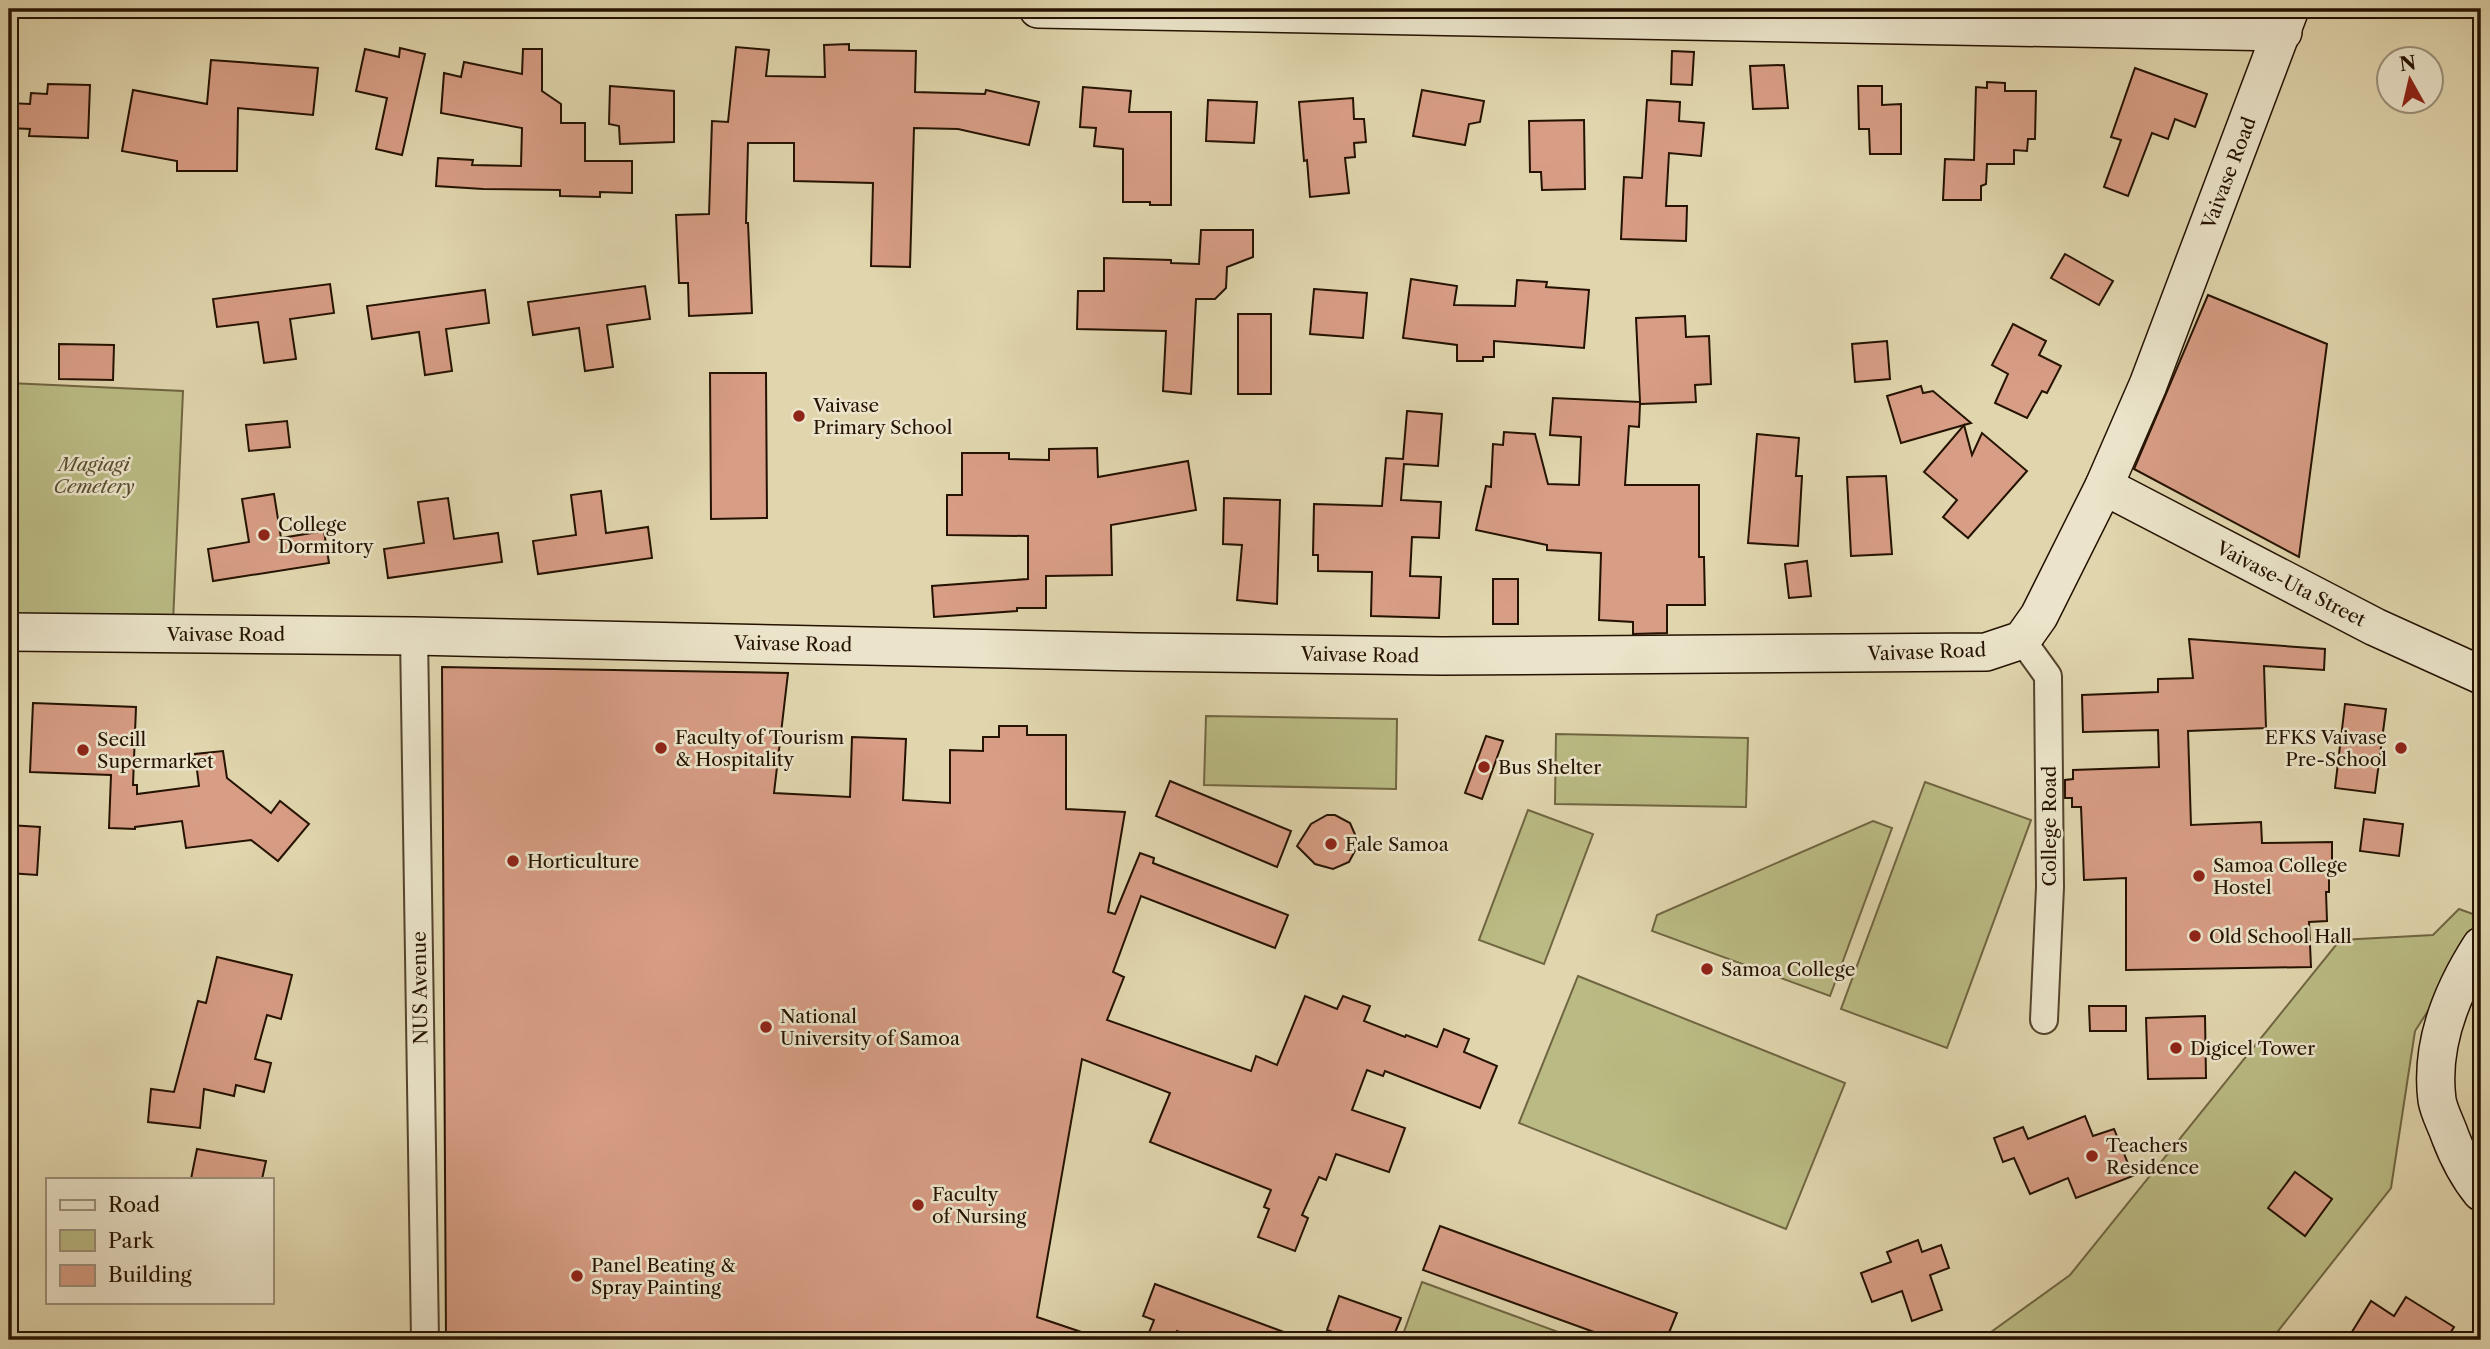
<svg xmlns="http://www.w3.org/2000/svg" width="2490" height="1349" font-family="'Libre Caslon Text',serif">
<rect width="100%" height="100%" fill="#e0d5ad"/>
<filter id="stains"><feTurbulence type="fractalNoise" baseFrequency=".00286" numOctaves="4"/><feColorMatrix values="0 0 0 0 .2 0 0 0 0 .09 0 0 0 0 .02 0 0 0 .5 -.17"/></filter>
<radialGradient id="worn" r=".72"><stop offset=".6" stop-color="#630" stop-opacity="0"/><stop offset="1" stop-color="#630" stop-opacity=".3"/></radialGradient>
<g fill="#babb84" stroke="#706642" stroke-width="2">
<polygon points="9,383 183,391 173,623 9,621"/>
<polygon points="1206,716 1397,719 1396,789 1204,785"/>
<polygon points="1556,734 1748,738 1746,807 1555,804"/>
<polygon points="1925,782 2031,820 1947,1048 1841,1009"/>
<polygon points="1528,810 1593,834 1544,964 1479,940"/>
<polygon points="1873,821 1892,828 1830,996 1652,931 1657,915"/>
<polygon points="2459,909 2481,917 2481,929 2415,1031 2391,1188 2271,1340 1980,1340 2070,1275 2340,940 2433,935"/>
<polygon points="1578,976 1845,1083 1786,1229 1519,1123"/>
<polygon points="1422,1282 1580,1340 1401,1340"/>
</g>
<g fill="#d79d85" stroke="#251201" stroke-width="2">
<polygon points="849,44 849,50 916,51 915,92 985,94 986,90 1039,102 1029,145 958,129 914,128 910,267 871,266 873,183 794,181 794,143 748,143 746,223 748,223 752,313 689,316 688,283 679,283 676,215 709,214 712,121 728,122 736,47 769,50 766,76 825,77 824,45"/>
<polygon points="400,48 425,54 402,155 376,149 387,98 356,91 365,49 399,57"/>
<polygon points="523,49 542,49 542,91 561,104 561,123 585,123 585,161 632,161 632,193 600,192 600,197 560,196 560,190 483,189 436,186 438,158 473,160 472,165 521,166 522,128 441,113 444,73 461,77 464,62 522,74"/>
<polygon points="1672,51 1694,52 1692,85 1671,84"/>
<polygon points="211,60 318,68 313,115 238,108 237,171 177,171 177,161 122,151 133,90 207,104"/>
<polygon points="1784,65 1788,108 1753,109 1750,66"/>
<polygon points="2135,68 2207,94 2195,127 2175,119 2168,139 2152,133 2128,196 2104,187 2121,140 2111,137"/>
<polygon points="1987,82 2005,83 2005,91 2036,91 2035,139 2028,139 2027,151 2014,150 2014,164 1987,164 1986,184 1981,186 1981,200 1943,200 1945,159 1974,160 1976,87 1987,88"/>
<polygon points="48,84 90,85 88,138 29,136 30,129 9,128 9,103 30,104 31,93 47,94"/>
<polygon points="610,86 674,91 674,142 620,144 619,126 609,124"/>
<polygon points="1858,86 1882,86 1882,105 1901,104 1901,154 1870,154 1869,129 1859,129"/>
<polygon points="1083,87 1131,91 1129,112 1171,112 1171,205 1150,205 1150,202 1123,202 1123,149 1094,146 1096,128 1080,127"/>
<polygon points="1422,90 1484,101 1480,122 1469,124 1465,145 1413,136"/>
<polygon points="1353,98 1354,119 1364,119 1366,142 1354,143 1355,157 1345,158 1349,193 1310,197 1307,160 1304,161 1299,102"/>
<polygon points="1208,100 1257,102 1254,143 1206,141"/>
<polygon points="1647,100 1680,102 1679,121 1704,123 1701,156 1669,153 1666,206 1687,206 1686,241 1621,239 1624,177 1642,178"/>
<polygon points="1584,120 1585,189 1542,190 1541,172 1530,172 1529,121"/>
<polygon points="1201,230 1253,230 1253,257 1227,267 1226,288 1215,299 1196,299 1191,394 1163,391 1166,331 1077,329 1078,291 1104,291 1104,258 1171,260 1171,263 1199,264"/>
<polygon points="2065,254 2113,281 2099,305 2051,278"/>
<polygon points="1411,279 1457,286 1454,305 1515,306 1517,280 1547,282 1546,287 1589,290 1584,348 1494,341 1494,357 1483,357 1483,361 1457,361 1457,345 1403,338"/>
<polygon points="330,284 334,313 290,319 296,359 264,363 258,322 217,327 213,299"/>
<polygon points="645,286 650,319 607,325 613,367 585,371 579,328 533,335 528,302"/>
<polygon points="1314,289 1367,293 1363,338 1310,334"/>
<polygon points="485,290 489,323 446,329 452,371 425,375 419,332 372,339 367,306"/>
<polygon points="2208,295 2327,344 2299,557 2134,469"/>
<rect x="1238" y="314" width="33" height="80"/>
<polygon points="1685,316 1686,337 1709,336 1711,384 1695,385 1696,402 1640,404 1639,427 1629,426 1625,485 1699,485 1699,557 1704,557 1705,605 1667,605 1667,633 1633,634 1633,622 1599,620 1601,553 1547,550 1547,545 1476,530 1486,486 1491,487 1493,444 1503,445 1504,432 1535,434 1548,484 1579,485 1581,437 1550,435 1553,398 1640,402 1636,318"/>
<polygon points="2013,324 2046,341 2039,355 2061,366 2047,393 2042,391 2027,418 1995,403 2008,374 1992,365"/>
<polygon points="1887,341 1890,379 1855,382 1852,344"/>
<polygon points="59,344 114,345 113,380 59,379"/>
<polygon points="710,373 766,373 767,518 711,519"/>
<polygon points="1921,386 1923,393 1933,391 1971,423 1901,443 1887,396"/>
<polygon points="1407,411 1442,414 1438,466 1404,464 1401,500 1441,502 1439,538 1412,537 1410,576 1441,577 1439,618 1371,616 1372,572 1318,571 1318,555 1313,555 1314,504 1382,506 1386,458 1403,459"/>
<polygon points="287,421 290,447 249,451 246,425"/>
<polygon points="1964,425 1972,455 1982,433 2027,471 1968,538 1943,517 1957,500 1924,472"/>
<polygon points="1757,434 1799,438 1796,476 1802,476 1798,546 1748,543"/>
<polygon points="1097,448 1098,477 1188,461 1196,510 1111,525 1112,575 1046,576 1046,608 1017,608 1017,611 934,617 932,586 1028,579 1028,536 947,535 947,495 962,495 962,453 1009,453 1009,459 1049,460 1049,449"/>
<polygon points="1886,476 1892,554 1851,556 1847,477"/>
<polygon points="601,491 606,533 648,527 652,558 538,574 533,541 576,535 571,495"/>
<polygon points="274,494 281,538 324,531 329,563 213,581 208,549 249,542 242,499"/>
<polygon points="448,498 454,539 498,533 502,562 388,578 384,549 424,543 418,502"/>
<polygon points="1224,498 1280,500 1277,604 1237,600 1242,545 1223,544"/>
<polygon points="1807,561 1811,596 1789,598 1785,564"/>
<rect x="1493" y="579" width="25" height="45"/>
<polygon points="2189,639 2325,649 2324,670 2264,666 2266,728 2188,731 2191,825 2261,822 2262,843 2332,842 2332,873 2329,874 2329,892 2326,892 2327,921 2309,922 2311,967 2126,970 2126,878 2084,880 2081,807 2072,807 2072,798 2065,798 2065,780 2073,779 2073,770 2159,767 2158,730 2083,732 2082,695 2158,692 2158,679 2193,678"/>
<polygon points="442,667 788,673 774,793 850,797 852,737 906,739 903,800 950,803 950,750 983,751 983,737 999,737 999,726 1027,726 1027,735 1066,735 1066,809 1125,812 1108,912 1115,914 1140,853 1154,858 1153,863 1288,915 1275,948 1141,896 1113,972 1124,977 1107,1020 1251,1071 1256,1056 1277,1065 1305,996 1337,1009 1343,996 1370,1006 1364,1021 1405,1037 1406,1035 1437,1047 1444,1029 1469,1039 1464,1052 1497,1066 1480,1108 1385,1071 1383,1076 1367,1070 1352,1110 1405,1128 1389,1172 1336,1154 1326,1180 1319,1177 1302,1215 1308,1218 1295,1251 1258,1237 1269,1209 1264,1207 1271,1190 1150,1142 1170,1093 1082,1059 1037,1317 1096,1337 1095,1340 446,1340"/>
<polygon points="33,703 136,707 133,785 137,785 137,794 199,786 195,754 223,751 227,778 271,813 280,801 309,824 278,861 251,840 186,848 182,821 135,827 135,829 109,828 111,775 30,772"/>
<polygon points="2345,704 2386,709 2375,793 2335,788"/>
<polygon points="1486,736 1503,741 1482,799 1465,793"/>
<polygon points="1170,781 1291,831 1277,867 1156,816"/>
<polygon points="1327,815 1335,815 1350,823 1357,839 1357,847 1349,862 1333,869 1315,864 1297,846 1311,824"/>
<polygon points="2364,819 2403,824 2399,856 2360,851"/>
<polygon points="9,825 40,827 37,875 9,873"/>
<polygon points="217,957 292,975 281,1019 267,1015 255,1059 271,1063 264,1092 236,1085 234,1096 204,1089 200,1128 148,1122 151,1089 174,1092 198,1001 206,1003"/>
<polygon points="2089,1006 2126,1006 2126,1031 2090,1031"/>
<polygon points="2205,1016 2206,1078 2148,1079 2146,1018"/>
<polygon points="2085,1116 2093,1136 2114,1129 2133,1176 2076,1198 2068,1178 2030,1194 2014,1158 2003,1162 1994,1138 2023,1127 2028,1139"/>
<polygon points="197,1149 266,1161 262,1179 191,1179"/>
<polygon points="2295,1172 2332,1199 2305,1236 2268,1208"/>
<polygon points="1440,1226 1677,1313 1666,1340 1616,1340 1423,1270"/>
<polygon points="1918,1240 1922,1252 1941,1245 1949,1268 1930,1275 1942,1310 1912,1321 1902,1291 1872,1302 1861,1273 1891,1262 1887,1252"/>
<polygon points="1155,1284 1300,1338 1300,1340 1202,1340 1177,1331 1176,1340 1146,1340 1154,1320 1143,1316"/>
<polygon points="1339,1296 1401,1318 1392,1340 1354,1340 1327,1330"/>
<polygon points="2406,1297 2454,1327 2446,1340 2347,1340 2371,1301 2394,1316"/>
</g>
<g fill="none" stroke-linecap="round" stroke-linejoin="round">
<defs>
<g id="street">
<polyline points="414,636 425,1340"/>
<polyline points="2022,640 2048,676 2050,887 2044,1020"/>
</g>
<g id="secondary">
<polyline points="1038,9 2283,32"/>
<polyline points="2104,486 2375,627 2481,675"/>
<polyline points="9,632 414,636 1137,652 1442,656 1986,652 2022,640 2039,616 2104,486 2148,385 2290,9"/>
<path d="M2481,946C2452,991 2430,1045 2437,1100C2439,1112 2446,1124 2450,1136C2458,1157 2467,1175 2481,1192"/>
</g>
</defs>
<use href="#street" stroke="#54432c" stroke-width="30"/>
<use href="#secondary" stroke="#251201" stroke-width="40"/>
<use href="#street" stroke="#ebe4ca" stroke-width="26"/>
<use href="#secondary" stroke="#ebe4ca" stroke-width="37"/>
</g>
<g fill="#8f2418" stroke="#ebe4ca" stroke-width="2.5">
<circle cx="799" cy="416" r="7"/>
<circle cx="264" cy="535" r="7"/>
<circle cx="661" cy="748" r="7"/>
<circle cx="2401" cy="748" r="7"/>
<circle cx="83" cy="750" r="7"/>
<circle cx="1484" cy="767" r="7"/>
<circle cx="1331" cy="844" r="7"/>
<circle cx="513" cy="861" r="7"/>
<circle cx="2199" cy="876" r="7"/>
<circle cx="2195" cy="936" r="7"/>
<circle cx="1707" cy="969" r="7"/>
<circle cx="766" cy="1027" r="7"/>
<circle cx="2176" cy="1048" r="7"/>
<circle cx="2092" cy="1156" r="7"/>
<circle cx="918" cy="1205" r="7"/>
<circle cx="577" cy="1276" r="7"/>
</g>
<g text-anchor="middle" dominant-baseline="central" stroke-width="5" stroke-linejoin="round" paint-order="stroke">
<g font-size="19" fill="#251201" stroke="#ebe4ca">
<text transform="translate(2229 173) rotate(-69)">Vaivase Road</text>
<text transform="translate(2291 584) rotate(27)">Vaivase-Uta Street</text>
<text x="226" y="634">Vaivase Road</text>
<text transform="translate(793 644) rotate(1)">Vaivase Road</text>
<text transform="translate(1927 652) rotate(-2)">Vaivase Road</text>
<text transform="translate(1360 655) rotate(1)">Vaivase Road</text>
<text transform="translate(2049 826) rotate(-90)">College Road</text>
<text transform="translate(420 988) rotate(-91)">NUS Avenue</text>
</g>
<g font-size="19" fill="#251201" stroke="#ebe4ca" text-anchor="start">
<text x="813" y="405">Vaivase<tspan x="813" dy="22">Primary School</tspan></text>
<text x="278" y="524">College<tspan x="278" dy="22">Dormitory</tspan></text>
<text x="675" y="737">Faculty of Tourism<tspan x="675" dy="22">&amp; Hospitality</tspan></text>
<text x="2387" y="737" text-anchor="end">EFKS Vaivase<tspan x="2387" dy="22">Pre-School</tspan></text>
<text x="97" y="739">Secill<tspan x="97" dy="22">Supermarket</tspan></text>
<text x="1498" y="767">Bus Shelter</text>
<text x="1345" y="844">Fale Samoa</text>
<text x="527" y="861">Horticulture</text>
<text x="2213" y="865">Samoa College<tspan x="2213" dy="22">Hostel</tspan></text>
<text x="2209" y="936">Old School Hall</text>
<text x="1721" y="969">Samoa College</text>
<text x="780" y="1016">National<tspan x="780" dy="22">University of Samoa</tspan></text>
<text x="2190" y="1048">Digicel Tower</text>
<text x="2106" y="1145">Teachers<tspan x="2106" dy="22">Residence</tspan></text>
<text x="932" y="1194">Faculty<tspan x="932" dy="22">of Nursing</tspan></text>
<text x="591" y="1265">Panel Beating &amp;<tspan x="591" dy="22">Spray Painting</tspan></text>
</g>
<g font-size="19" font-style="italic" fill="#594d2f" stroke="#ebe4ca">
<text x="94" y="464">Magiagi<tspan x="94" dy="22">Cemetery</tspan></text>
</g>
</g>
<rect width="2490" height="1349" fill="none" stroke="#e0d5ad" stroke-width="35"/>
<rect x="10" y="10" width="2469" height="1328" fill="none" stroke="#251201" stroke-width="3.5"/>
<rect x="18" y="18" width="2455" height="1314" fill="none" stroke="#251201" stroke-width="2"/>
<rect x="46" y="1178" width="228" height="126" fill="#ebe4ca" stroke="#9c907a" stroke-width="2"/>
<rect x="60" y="1200" width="35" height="10" fill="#ebe4ca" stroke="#9c907a" stroke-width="2"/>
<text x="108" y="1212" font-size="21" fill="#251201">Road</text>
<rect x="60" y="1230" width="35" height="21" fill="#babb84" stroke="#9c907a" stroke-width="2"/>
<text x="108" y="1248" font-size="21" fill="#251201">Park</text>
<rect x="60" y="1265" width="35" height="21" fill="#d79d85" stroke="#9c907a" stroke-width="2"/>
<text x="108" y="1282" font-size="21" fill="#251201">Building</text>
<g transform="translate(2410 80) rotate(352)"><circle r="33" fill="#ebe4ca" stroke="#9c907a" stroke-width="2"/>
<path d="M0-5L12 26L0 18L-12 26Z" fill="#8f2418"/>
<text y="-10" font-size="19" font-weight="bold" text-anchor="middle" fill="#251201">N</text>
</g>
<rect width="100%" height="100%" filter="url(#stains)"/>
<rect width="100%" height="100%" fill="url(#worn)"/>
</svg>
